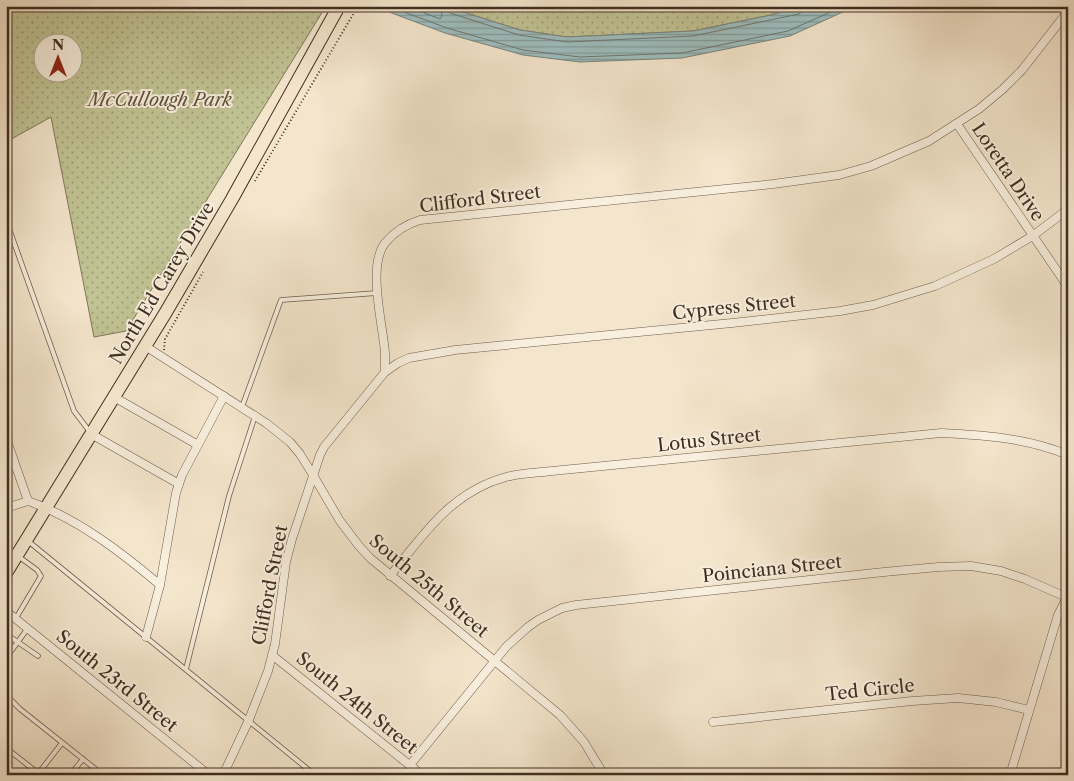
<svg xmlns="http://www.w3.org/2000/svg" width="1074" height="781" font-family="'Libre Caslon Text',serif">
<defs>
<pattern id="park-dots" width="8" height="8" patternUnits="userSpaceOnUse" patternTransform="scale(1.25)"><rect width="8" height="8" fill="#c1c394"/><path d="M2 2h.1M6 6h.1" fill="none" stroke="#9e9f78" stroke-width="1.8" stroke-linecap="round"/></pattern>
<pattern id="water-rules" width="6" height="5" patternUnits="userSpaceOnUse" patternTransform="scale(1.25)"><rect width="6" height="5" fill="#9ebebf"/><path d="M0 2.5h6" fill="none" stroke="#829b9b"/></pattern>
</defs>
<rect width="100%" height="100%" fill="#f4e6cd"/>
<filter id="stains"><feTurbulence type="fractalNoise" baseFrequency=".004" numOctaves="4"/><feColorMatrix values="0 0 0 0 .2 0 0 0 0 .09 0 0 0 0 .02 0 0 0 .5 -.17"/></filter>
<radialGradient id="worn" r=".72"><stop offset=".6" stop-color="#630" stop-opacity="0"/><stop offset="1" stop-color="#630" stop-opacity=".3"/></radialGradient>
<g fill="url(#park-dots)" stroke="#81785a" fill-rule="evenodd">
<path d="M6,6H326L126,331L94,337L51,117L6,142ZM42,42H72V72H42Z"/>
<polygon points="444,6 804,6 771,15 693,31 567,37 520,30"/>
</g>
<polygon fill="url(#water-rules)" stroke="#79847f" points="373,6 444,6 520,30 567,37 693,31 771,15 804,6 856,6 790,36 682,58 580,62 523,55 445,33"/>
<g fill="none" stroke-linecap="round" stroke-linejoin="round">
<g stroke="#707670" stroke-width="1">
<polyline points="388,6 447,28 523,50 580,57 682,53 788,31 844,6"/>
<polyline points="406,6 440,19 442,16 440,6"/>
<polyline points="446,6 447,11 450,13 519,35 567,42 693,36 799,14 803,11 803,6"/>
</g>
<defs>
<g id="service">
<polyline points="6,220 74,411 90,432"/>
<polyline points="242,407 281,300 377,293"/>
<polyline points="28,541 315,775"/>
<polyline points="16,618 41,576 37,570 18,556"/>
<polyline points="6,634 38,656"/>
<polyline points="6,658 28,628"/>
<polyline points="186,669 229,496 255,416"/>
<polyline points="6,695 20,709 103,775"/>
<polyline points="6,748 38,773"/>
<polyline points="37,775 62,743"/>
<polyline points="70,775 83,759"/>
</g>
<g id="minor">
<polyline points="957,124 1068,287"/>
<polyline points="145,346 266,423 290,442 300,454 313,475 340,521 359,546 370,558 560,715 584,742 604,775"/>
<polyline points="385,372 398,363 409,358 455,350 732,323 840,311 873,305 935,286 994,259 1034,235 1068,209"/>
<polyline points="114,397 198,445"/>
<polyline points="91,434 179,484"/>
<polyline points="6,438 28,501"/>
<path d="M28,501C77,518 121,552 160,585"/>
<polyline points="6,508 28,501"/>
<path d="M390,576C424,534 451,492 506,477C521,473 537,473 552,471L941,433C984,435 1027,438 1068,455"/>
<polyline points="6,611 209,775"/>
<polyline points="146,637 160,585 176,493 182,475 224,396"/>
<polyline points="272,655 422,775"/>
<polyline points="713,722 912,701 958,698 996,702 1029,710"/>
<polyline points="410,765 506,647 528,627 538,620 562,608 576,605 884,572 938,567 971,566 1001,571 1025,579 1066,597"/>
<path d="M223,775L248,722L268,671L275,644L286,562L292,539L320,455L324,447L385,372C385,366 385,359 385,353C383,325 367,266 385,243C394,232 407,224 420,220L773,184L839,175L871,166L929,141L979,109L1003,89L1022,70L1068,11"/>
<polyline points="1010,775 1058,615 1068,595"/>
</g>
<polyline id="primary" points="6,573 166,312 232,199 339,6"/>
</defs>
<use href="#service" stroke="#6e5c4b" stroke-width="5.5"/>
<use href="#minor" stroke="#6e5c4b" stroke-width="9"/>
<use href="#primary" stroke="#412e20" stroke-width="14"/>
<g stroke="#412e20" stroke-width="2" stroke-dasharray="1 2.5" stroke-linecap="butt">
<polyline points="255,181 358,6"/>
<polyline points="164,350 165,339 203,272"/>
</g>
<use href="#service" stroke="#f8efde" stroke-width="4"/>
<use href="#minor" stroke="#f8efde" stroke-width="8"/>
<use href="#primary" stroke="#f4e6cd" stroke-width="12"/>
</g>
<g text-anchor="middle" dominant-baseline="central" stroke-width="4" stroke-linejoin="round" paint-order="stroke">
<g font-size="18" font-style="italic" fill="#61533d" stroke="#f8efde">
<text x="160" y="100">McCullough Park</text>
</g>
<g font-size="18" fill="#412e20" stroke="#f8efde">
<text transform="translate(1008 172) rotate(56)">Loretta Drive</text>
<text transform="translate(480 199) rotate(-7)">Clifford Street</text>
<text transform="translate(162 283) rotate(-59)">North Ed Carey Drive</text>
<text transform="translate(734 307) rotate(-6)">Cypress Street</text>
<text transform="translate(709 440) rotate(-6)">Lotus Street</text>
<text transform="translate(772 569) rotate(-6)">Poinciana Street</text>
<text transform="translate(270 585) rotate(-79)">Clifford Street</text>
<text transform="translate(429 586) rotate(40)">South 25th Street</text>
<text transform="translate(117 681) rotate(39)">South 23rd Street</text>
<text transform="translate(870 690) rotate(-6)">Ted Circle</text>
<text transform="translate(357 703) rotate(39)">South 24th Street</text>
</g>
</g>
<rect width="1074" height="781" fill="none" stroke="#f4e6cd" stroke-width="25"/>
<rect x="8" y="8" width="1059" height="766" fill="none" stroke="#412e20" stroke-width="2.5"/>
<rect x="12" y="12" width="1049" height="756" fill="none" stroke="#412e20"/>
<g transform="translate(58 58)"><circle r="24" fill="#f8efde" stroke="#afa292"/>
<path d="M0-4L9 19L0 12L-9 19Z" fill="#8f2418"/>
<text y="-8" font-size="14" font-weight="bold" text-anchor="middle" fill="#412e20">N</text>
</g>
<rect width="100%" height="100%" filter="url(#stains)"/>
<rect width="100%" height="100%" fill="url(#worn)"/>
</svg>
